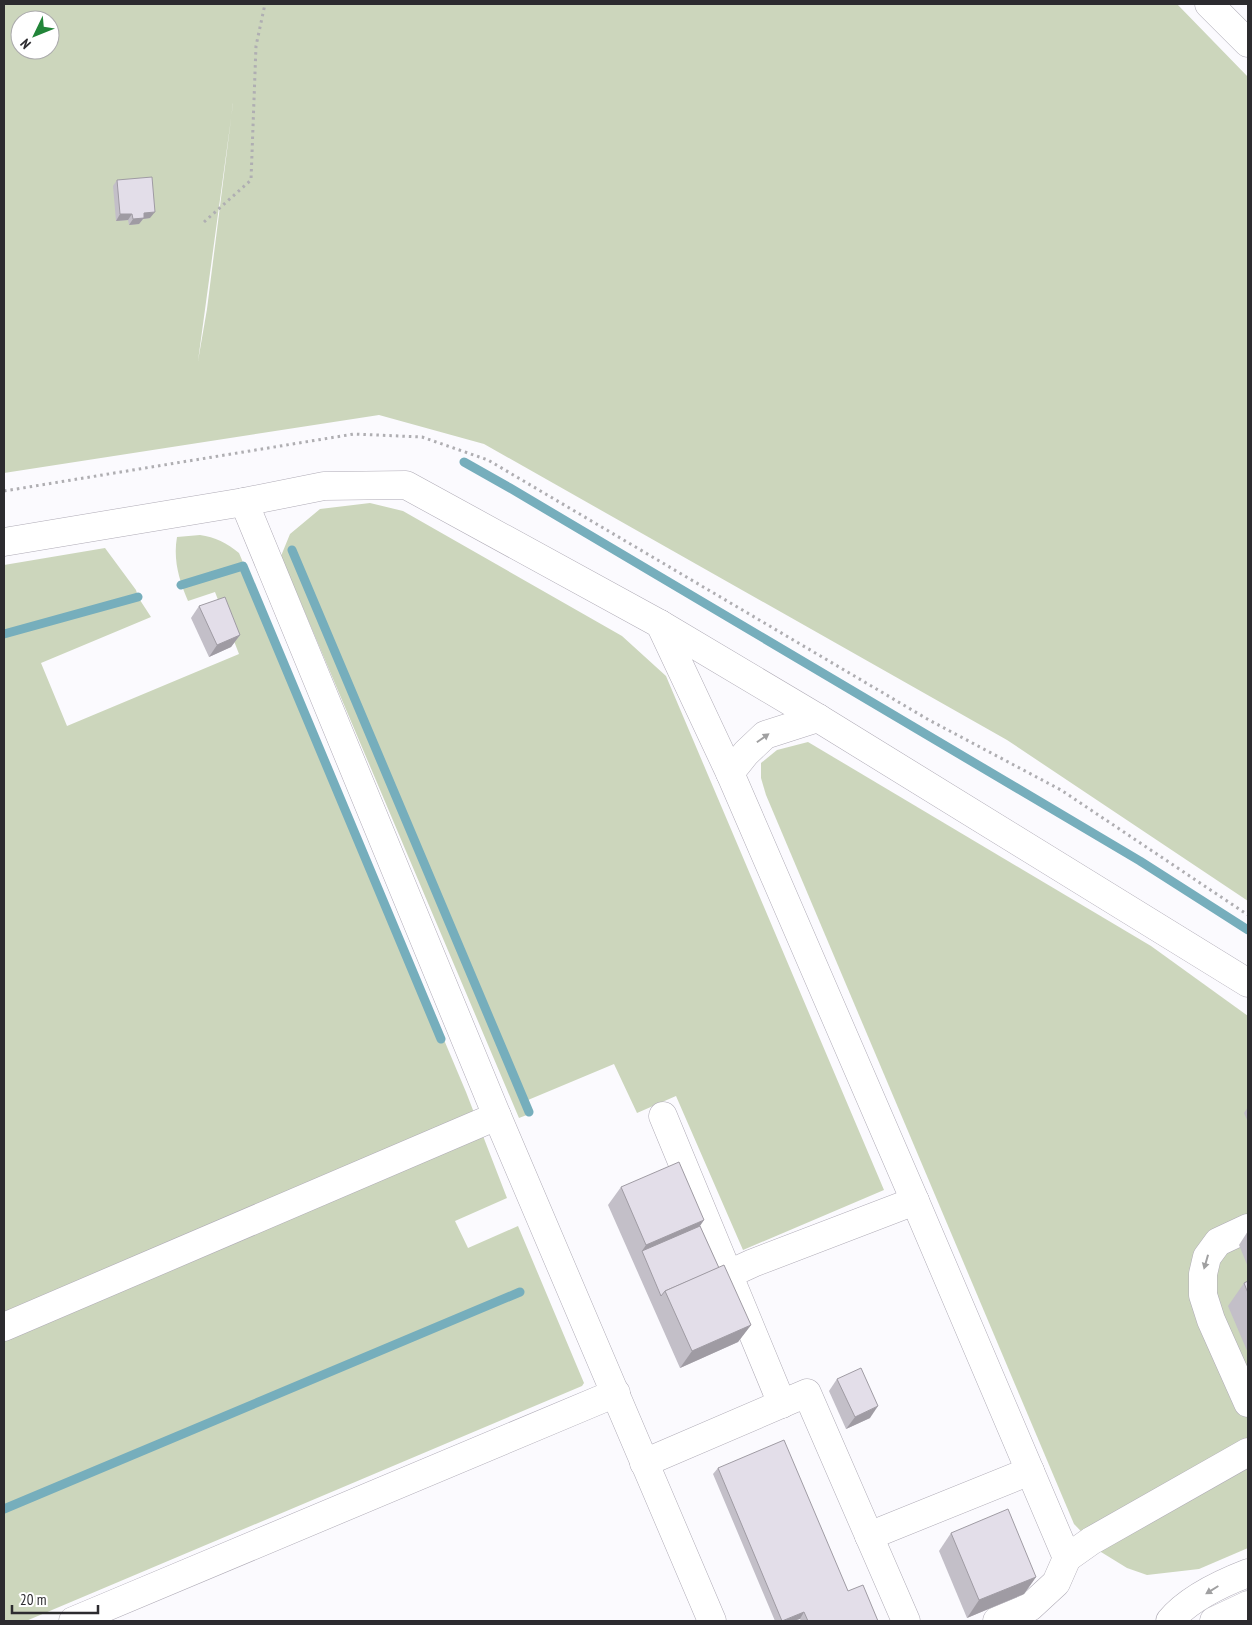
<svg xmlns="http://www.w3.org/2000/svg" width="1252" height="1625" font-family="'PT Sans Narrow',sans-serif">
<rect width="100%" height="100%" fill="#fbfafe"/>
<g fill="#ccd6bc" fill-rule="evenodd">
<path d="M4,4H1177L1248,77V901L1007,740L484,444L379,415L4,473ZM20,20H50V50H20ZM233,103L207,309L198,361L233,104Z"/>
<polygon points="370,503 403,511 622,636 666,676 884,1190 743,1250 676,1096 637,1113 614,1064 528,1100 532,1113 519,1118 281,556 290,534 320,509"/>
<path d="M200,535C215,537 227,543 239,553L466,1092L507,1198L455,1221L468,1248L518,1226L584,1383L582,1386L26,1621H4V565L105,548L136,590L138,597L151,617L41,663L67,726L239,654L215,592L188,601C179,580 173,560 177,537Z"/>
<polygon points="808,742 1151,946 1248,1016 1248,1548 1199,1569 1147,1575 1127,1568 1101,1552 1074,1524 766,795 761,778 761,763 777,750"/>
</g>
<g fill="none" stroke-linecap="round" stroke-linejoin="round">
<g stroke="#76aebc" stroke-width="9">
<polyline points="464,462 510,488 1140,861 1248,930"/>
<polyline points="292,550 529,1112"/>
<polyline points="181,585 243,566 441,1039"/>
<polyline points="4,634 138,597"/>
<polyline points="4,1509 520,1292"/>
</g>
<defs>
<g id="minor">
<polyline points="1209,4 1248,43"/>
<polyline points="4,542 244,502"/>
<polyline points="660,624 730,773 915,1201 1067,1558 1056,1583 1030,1607 997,1621"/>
<polyline points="730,773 746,753 765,735 818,718"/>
<polyline points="663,1116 782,1404"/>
<polyline points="1248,1228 1218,1242 1207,1257 1203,1274 1203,1295 1211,1320 1248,1403"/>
<polyline points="729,1274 753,1263 915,1201"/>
<polyline points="4,1327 497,1116"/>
<polyline points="644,1463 807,1393 906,1621"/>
<polyline points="869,1536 1030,1471"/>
<polyline points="1067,1558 1091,1541 1248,1452"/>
<polyline points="73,1621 616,1393"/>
<polyline points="712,1621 497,1116 244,502 324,486 406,485 660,624 818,718 1248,983"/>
<path d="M1170,1621C1188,1599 1222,1583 1248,1573"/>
<polyline points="1214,1621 1248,1605"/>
</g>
</defs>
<use href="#minor" stroke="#afabb6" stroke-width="29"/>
<g stroke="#afaeb2" stroke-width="3" stroke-dasharray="2.5 4" stroke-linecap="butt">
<polyline points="204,222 251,180 256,46 265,4"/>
<polyline points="4,491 354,434 422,437 488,460 929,720 1061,790 1248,915"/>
</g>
<use href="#minor" stroke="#fff" stroke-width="28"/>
</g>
<g fill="#c3bfc8">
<polygon points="117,180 150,218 143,219 139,224 129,225 128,220 116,221 113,186"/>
<polygon points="199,606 240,635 231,647 209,657 191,618"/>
<polygon points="1248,1107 1248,1122 1244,1113"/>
<polygon points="621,1187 700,1226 719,1268 751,1325 738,1342 680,1368 608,1205"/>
<polygon points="1248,1231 1248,1267 1239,1245"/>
<polygon points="1244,1283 1248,1293 1248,1353 1228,1306"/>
<polygon points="837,1379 870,1418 846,1429 829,1391"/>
<polygon points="718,1468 848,1591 878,1621 801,1621 800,1619 793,1621 775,1621 713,1474"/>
<polygon points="951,1533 1036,1577 1024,1594 967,1618 939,1551"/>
</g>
<g fill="#9f9ba3">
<polygon points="155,212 150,218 143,219 139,224 129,225 133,219 144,213"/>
<polygon points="120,214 132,214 128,220 116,221"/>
<polygon points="240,635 231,647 209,657 217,645"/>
<polygon points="704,1220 692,1238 642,1251 646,1245"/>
<polygon points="751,1325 738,1342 680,1368 692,1351"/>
<polygon points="878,1406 870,1418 846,1429 855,1417"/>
<polygon points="1036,1577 1024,1594 967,1618 979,1600"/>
<polygon points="804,1612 800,1619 793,1621 783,1621"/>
</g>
<g fill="#e3dee9" stroke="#9f9ba3">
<polygon points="152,177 155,212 144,213 144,218 133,219 132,214 120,214 117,180"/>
<polygon points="225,597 240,635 217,645 199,606"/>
<polygon points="679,1162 704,1220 646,1245 621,1187"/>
<polygon points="700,1226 719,1268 665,1291 661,1296 642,1251"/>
<polygon points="724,1265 751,1325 692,1351 665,1291"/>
<polygon points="1248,1281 1248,1293 1244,1283"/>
<polygon points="861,1368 878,1406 855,1417 837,1379"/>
<polygon points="784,1440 848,1591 863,1585 878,1621 808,1621 804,1612 782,1621 718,1468"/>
<polygon points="1008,1509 1036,1577 979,1600 951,1533"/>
</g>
<defs><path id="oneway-solid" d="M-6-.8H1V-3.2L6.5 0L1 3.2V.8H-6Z" transform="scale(1.25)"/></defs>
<g fill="#a0a0a1">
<use href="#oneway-solid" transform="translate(763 738) rotate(-35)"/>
<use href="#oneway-solid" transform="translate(1206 1262) rotate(106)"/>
<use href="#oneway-solid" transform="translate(1212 1590) rotate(148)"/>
</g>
<rect width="1252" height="1625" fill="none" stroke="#2c2b2f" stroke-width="10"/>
<g transform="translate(35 35) rotate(227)"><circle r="24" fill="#ffffff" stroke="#abaaac"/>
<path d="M0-4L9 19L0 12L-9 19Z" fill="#228539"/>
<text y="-8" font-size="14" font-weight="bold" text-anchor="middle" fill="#2c2b2f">N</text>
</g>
<path d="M12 1605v8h86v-8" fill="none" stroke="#2c2b2f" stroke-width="2.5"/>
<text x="20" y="1605" font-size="15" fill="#2c2b2f" stroke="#ffffff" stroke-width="4" paint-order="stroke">20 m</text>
</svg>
